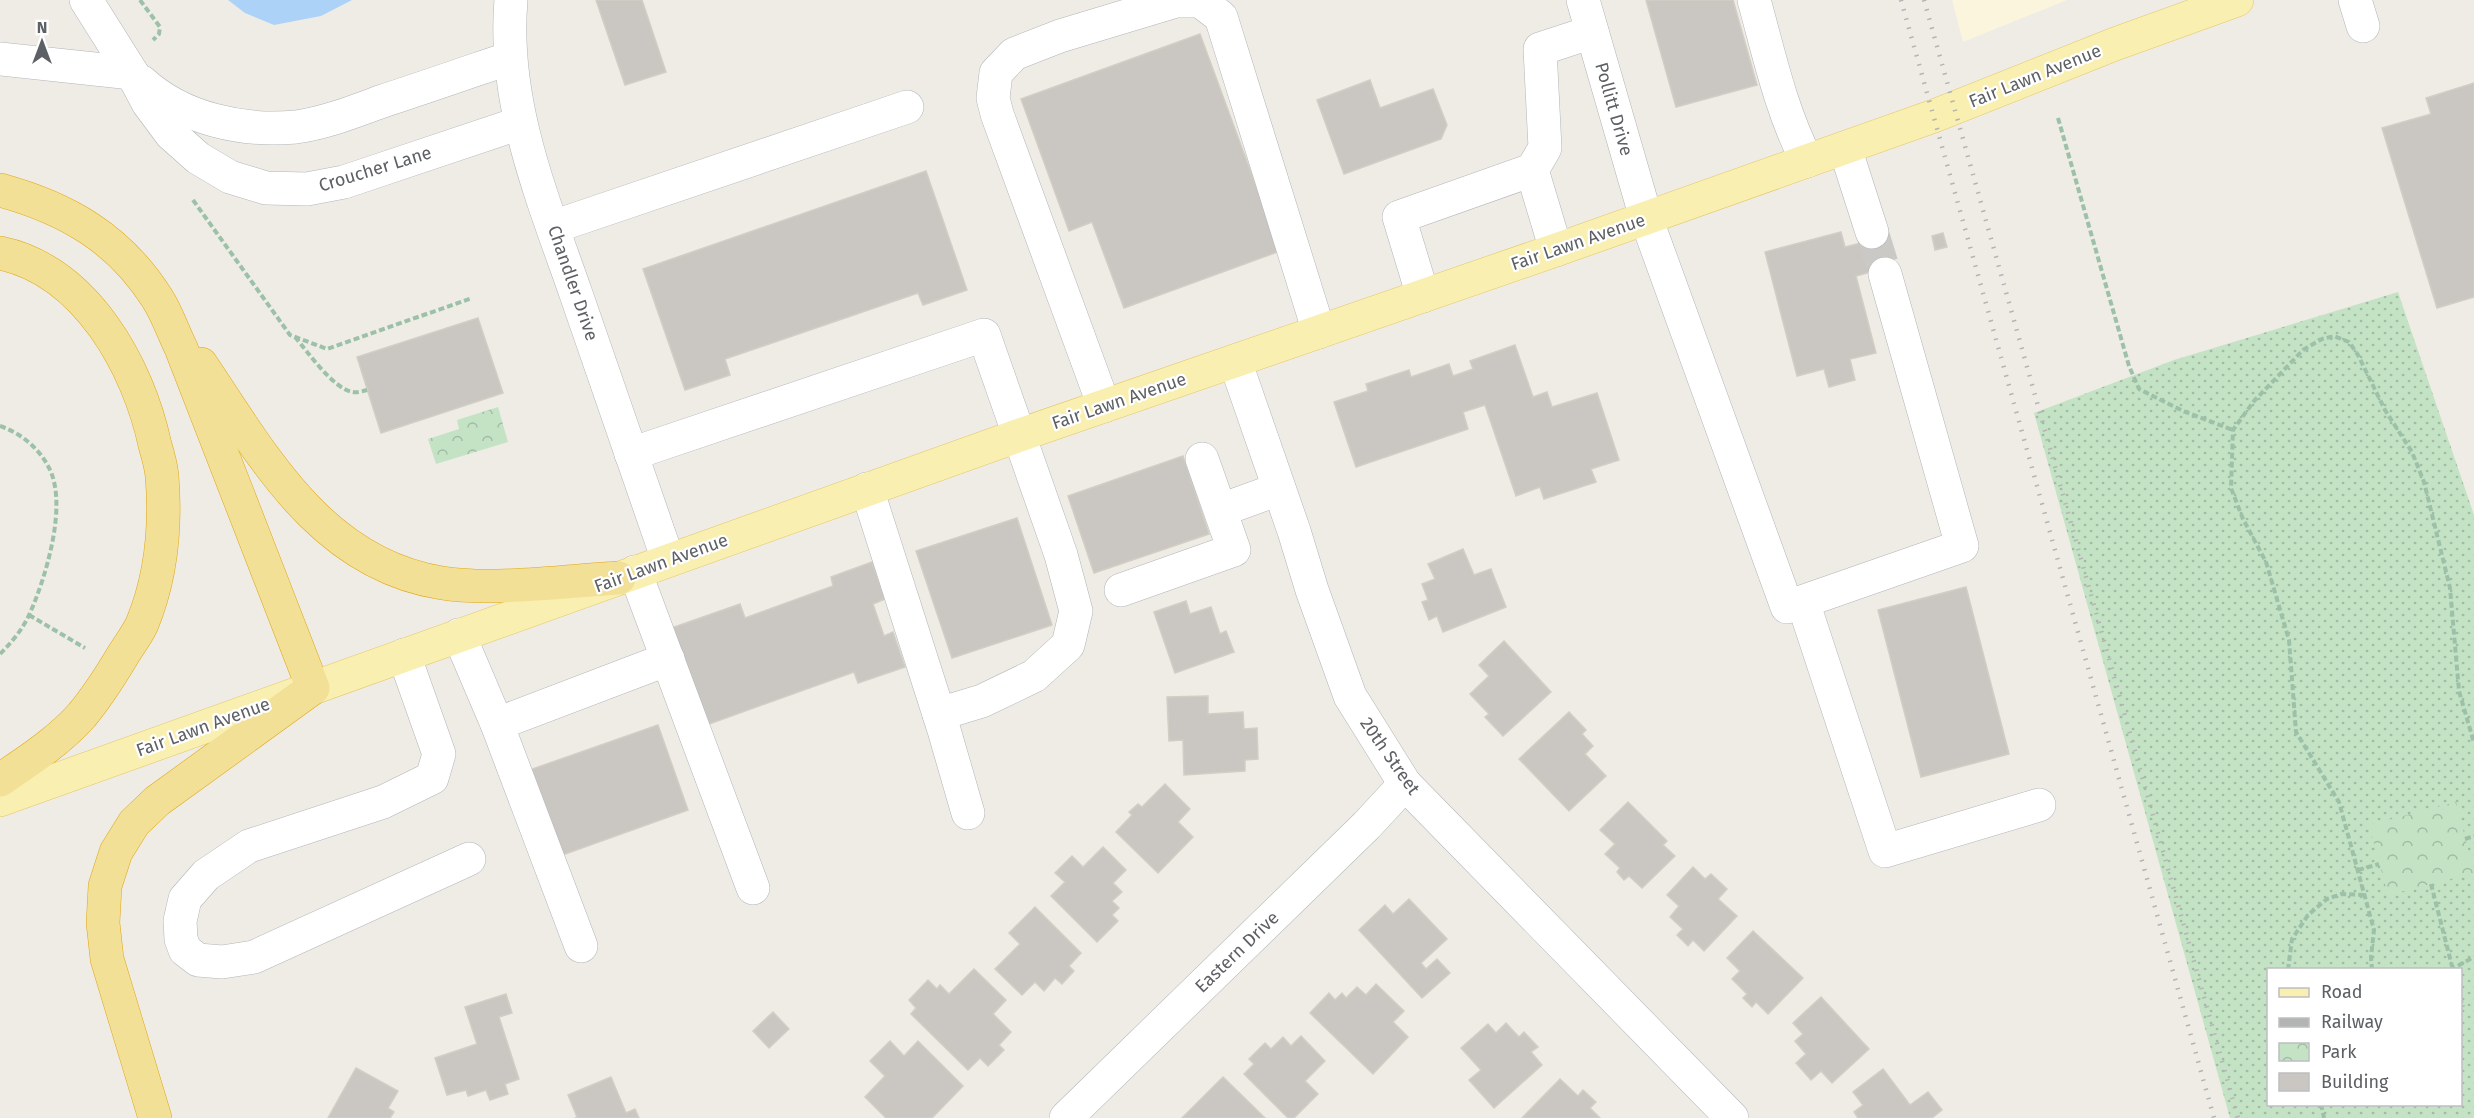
<svg xmlns="http://www.w3.org/2000/svg" width="2474" height="1118" font-family="'Fira Sans',sans-serif">
<defs>
<pattern id="grass-dots" width="8" height="8" patternUnits="userSpaceOnUse" patternTransform="scale(1.5)"><rect width="8" height="8" fill="#c4e3c5"/><path d="M2 2h.1M6 6h.1" fill="none" stroke="#a2bba4" stroke-width="1.8" stroke-linecap="round"/></pattern>
<pattern id="park-crowns" width="20" height="18" patternUnits="userSpaceOnUse" patternTransform="scale(1.5)"><rect width="20" height="18" fill="#c4e3c5"/><path d="M2 6a3 3 0 1 1 6 0M12 15a3 3 0 1 1 6 0" fill="none" stroke="#a2bba4"/></pattern>
</defs>
<rect width="100%" height="100%" fill="#eeece5"/>
<polygon fill="#fbf5dd" points="1952,0 2067,0 1963,42"/>
<path fill="url(#grass-dots)" fill-rule="evenodd" d="M2398,292L2474,515V1118H2230L2034,413L2174,360ZM2268,970H2460V1104H2268Z"/>
<g fill="url(#park-crowns)">
<polygon points="498,407 508,442 436,464 428,439 459,429 457,420"/>
<polygon points="2456,802 2474,873 2388,895 2369,825"/>
</g>
<polygon fill="#acd3f7" points="228,0 352,0 321,16 274,25 245,13"/>
<g fill="#cac7c2" stroke="#d2cec4" stroke-width="1.5">
<polygon points="596,0 642,0 666,72 625,85"/>
<polygon points="1646,0 1733,0 1757,85 1676,107"/>
<polygon points="1200,34 1280,251 1124,308 1092,222 1069,231 1021,99"/>
<polygon points="1370,80 1380,108 1433,89 1447,125 1441,139 1344,174 1317,100"/>
<polygon points="2474,83 2474,297 2437,308 2382,128 2431,114 2426,98"/>
<polygon points="926,171 967,290 923,305 918,293 725,359 730,375 685,390 643,269"/>
<polygon points="1841,232 1845,247 1881,238 1889,267 1856,276 1876,353 1850,359 1855,380 1829,387 1824,369 1797,376 1765,252"/>
<polygon points="1943,233 1947,247 1935,250 1932,236"/>
<polygon points="478,318 503,393 381,433 357,357"/>
<polygon points="1515,345 1533,397 1547,392 1552,407 1597,393 1619,460 1591,469 1596,482 1544,499 1540,487 1516,496 1485,405 1463,412 1468,429 1356,467 1334,402 1368,391 1366,384 1409,370 1411,377 1449,364 1453,376 1473,369 1470,361"/>
<polygon points="1183,456 1209,534 1094,573 1068,496"/>
<polygon points="1017,518 1052,625 952,658 916,551"/>
<polygon points="1463,549 1474,575 1491,569 1506,607 1443,632 1437,616 1429,620 1422,602 1428,600 1422,584 1435,579 1428,564"/>
<polygon points="872,562 885,599 873,604 884,636 893,632 905,667 858,683 854,672 698,728 663,631 740,604 745,618 833,586 831,577"/>
<polygon points="1966,587 2009,754 1921,777 1878,610"/>
<polygon points="1186,601 1190,614 1211,607 1220,634 1226,631 1234,652 1175,673 1154,612"/>
<polygon points="1504,641 1551,692 1503,736 1485,717 1489,714 1470,694 1489,676 1479,665"/>
<polygon points="1208,696 1208,714 1243,712 1244,729 1257,728 1258,759 1245,760 1245,771 1184,775 1183,740 1169,741 1167,697"/>
<polygon points="1569,712 1586,730 1582,734 1593,746 1585,754 1606,776 1569,811 1519,759"/>
<polygon points="658,725 688,810 554,858 524,772"/>
<polygon points="1165,784 1190,809 1178,822 1193,837 1158,873 1116,832 1132,815 1129,812 1138,804 1142,807"/>
<polygon points="1628,802 1667,841 1663,845 1675,856 1642,888 1629,876 1624,880 1617,872 1620,868 1605,854 1615,844 1600,830"/>
<polygon points="1103,847 1126,870 1113,883 1122,892 1112,901 1119,908 1112,915 1118,921 1097,942 1051,896 1065,882 1055,873 1072,856 1083,867"/>
<polygon points="1693,867 1705,879 1711,874 1727,889 1718,899 1737,916 1704,951 1693,940 1688,946 1677,935 1683,929 1670,917 1679,906 1667,895"/>
<polygon points="1409,899 1447,939 1421,963 1426,969 1437,959 1450,973 1422,998 1359,930 1385,905 1393,914"/>
<polygon points="1035,907 1081,953 1069,966 1074,971 1062,984 1055,978 1044,991 1035,982 1022,995 995,969 1020,944 1009,933"/>
<polygon points="1753,931 1803,978 1768,1014 1756,1002 1752,1007 1743,998 1747,994 1732,979 1740,971 1727,958"/>
<polygon points="974,969 1006,1000 993,1014 1011,1032 999,1045 1004,1050 988,1066 980,1058 968,1070 911,1014 916,1008 909,1000 928,980 937,989 940,985 949,994"/>
<polygon points="1376,984 1404,1011 1393,1022 1408,1037 1373,1074 1310,1013 1329,993 1335,1000 1342,993 1346,998 1357,987 1366,995"/>
<polygon points="506,994 512,1013 499,1017 519,1079 505,1084 508,1094 490,1100 486,1090 468,1096 466,1090 447,1095 435,1058 477,1044 465,1007"/>
<polygon points="1821,997 1869,1049 1832,1083 1821,1071 1811,1080 1796,1063 1806,1054 1795,1041 1803,1034 1793,1023"/>
<polygon points="773,1012 789,1029 769,1048 753,1031"/>
<polygon points="1506,1023 1519,1037 1524,1032 1538,1047 1531,1052 1542,1065 1494,1108 1469,1080 1481,1070 1461,1048 1488,1024 1496,1033"/>
<polygon points="1301,1036 1325,1061 1305,1081 1318,1094 1294,1118 1288,1118 1244,1074 1254,1064 1249,1059 1265,1043 1271,1049 1283,1037 1291,1046"/>
<polygon points="890,1041 904,1056 918,1041 963,1086 932,1118 886,1118 865,1097 885,1076 870,1061"/>
<polygon points="356,1068 398,1091 388,1108 394,1112 390,1118 328,1118"/>
<polygon points="1883,1069 1910,1105 1928,1092 1942,1110 1932,1118 1858,1118 1854,1112 1863,1105 1853,1092"/>
<polygon points="611,1077 626,1113 635,1109 639,1118 575,1118 577,1117 568,1095"/>
<polygon points="1223,1077 1265,1118 1182,1118"/>
<polygon points="1560,1079 1578,1096 1583,1090 1596,1102 1590,1108 1600,1118 1522,1118"/>
</g>
<g fill="none" stroke-linecap="round" stroke-linejoin="round">
<polyline stroke="#cac9c5" stroke-width="33" stroke-dasharray="33 16" stroke-linecap="butt" points="1872,232 1885,274"/>
<defs>
<g id="minor">
<polyline points="86,0 132,73 148,103 171,134 198,158 230,177 266,188 307,189 344,182 520,123"/>
<path d="M511,0C502,103 543,199 576,294C607,383 637,472 668,560"/>
<polyline points="1583,0 1646,218 1787,607 1962,546 1885,274"/>
<path d="M1754,0C1769,54 1781,111 1807,161"/>
<polyline points="2355,0 2363,26"/>
<polyline points="0,59 132,73"/>
<path d="M142,82C182,119 244,132 296,127C325,123 353,112 380,102C423,88 466,73 510,58"/>
<polyline points="1845,148 1872,232"/>
<polyline points="553,227 907,107"/>
<polyline points="1556,250 1532,170 1545,148 1540,49 1592,32"/>
<polyline points="1423,296 1399,217 1532,170"/>
<polyline points="1235,361 1294,531 1312,590 1350,696 1405,784 1732,1118"/>
<polyline points="1104,406 997,114 993,98 996,73 1014,54 1060,36 1176,1 1200,1 1221,17 1319,332"/>
<polyline points="631,454 984,335 1061,555 1076,611 1068,645 1034,676 982,701 939,714"/>
<polyline points="867,489 944,730 968,813"/>
<polyline points="1221,510 1279,489"/>
<polyline points="635,572 753,888"/>
<polyline points="1121,590 1234,550 1202,459"/>
<polyline points="1803,602 1885,851 2039,805"/>
<polyline points="459,635 497,724 581,946"/>
<polyline points="404,655 439,754 432,778 383,802 249,846 206,875 185,899 180,921 181,939 185,950 198,960 222,962 254,957 469,859"/>
<polyline points="497,724 668,659"/>
<polyline points="1066,1118 1367,825 1405,784"/>
</g>
<polyline id="major" points="0,800 1017,436 1556,250 1934,116 2115,44 2237,0"/>
<g id="highway">
<path d="M0,190C66,208 119,238 157,298C167,313 173,332 181,348L313,688L157,801L134,823L116,852L105,886L103,923L107,959L155,1118"/>
<path d="M0,253C86,271 138,366 155,445C158,455 161,465 162,476C166,525 161,578 142,624C137,635 129,645 123,655C111,675 97,697 82,715C59,741 28,761 0,780"/>
<path d="M201,364C263,456 321,564 442,583C493,591 566,581 619,578"/>
</g>
</defs>
<use href="#minor" stroke="#b2b5b9" stroke-width="34"/>
<use href="#major" stroke="#e5c767" stroke-width="34"/>
<use href="#highway" stroke="#dfa714" stroke-width="34"/>
<g stroke="#9cc1a8" stroke-width="4" stroke-dasharray="6 3" stroke-linecap="butt">
<polyline points="140,0 160,27 159,34 153,40"/>
<polyline points="2058,118 2129,366 2139,389 2183,411 2233,430"/>
<polyline points="193,200 290,335 327,349 472,298"/>
<path d="M295,337C308,352 333,389 353,392C357,393 363,391 367,390"/>
<path d="M0,426C20,433 38,447 48,466C69,502 46,577 30,613C23,629 12,642 0,654"/>
<polyline points="29,615 85,648"/>
<polyline points="2465,839 2474,836"/>
<polyline points="2358,870 2379,864"/>
<polyline points="2431,884 2453,970"/>
<polyline points="2288,970 2292,939 2308,915 2327,899 2341,894 2365,895"/>
<polyline points="2372,970 2371,957 2374,930 2339,802 2296,732 2289,640 2266,562 2243,519 2231,488 2233,430 2254,401 2303,350 2322,339 2334,336 2349,342 2358,355 2385,410 2412,452 2424,482 2450,588 2459,691 2474,743"/>
<polyline points="2450,970 2474,957"/>
<polyline points="2460,997 2463,1007"/>
<polyline points="2321,1104 2324,1118"/>
</g>
<use href="#minor" stroke="#fff" stroke-width="33"/>
<use href="#major" stroke="#f8efb0" stroke-width="33"/>
<use href="#highway" stroke="#f3e097" stroke-width="33"/>
<g stroke="#b3b4b4" stroke-width="4.5" stroke-dasharray="1.5 8" stroke-linecap="butt">
<polyline points="1901,0 2214,1118"/>
<polyline points="1924,0 2238,1118"/>
</g>
</g>
<g text-anchor="middle" dominant-baseline="central" stroke-width="4.5" stroke-linejoin="round" paint-order="stroke">
<g font-size="18" fill="#5d6064" stroke="#fff">
<text transform="translate(2035 76) rotate(-22)">Fair Lawn Avenue</text>
<text transform="translate(1614 109) rotate(74)">Pollitt Drive</text>
<text transform="translate(375 169) rotate(-17)">Croucher Lane</text>
<text transform="translate(1578 242) rotate(-19)">Fair Lawn Avenue</text>
<text transform="translate(573 283) rotate(71)">Chandler Drive</text>
<text transform="translate(1119 401) rotate(-19)">Fair Lawn Avenue</text>
<text transform="translate(661 563) rotate(-20)">Fair Lawn Avenue</text>
<text transform="translate(203 727) rotate(-20)">Fair Lawn Avenue</text>
<text transform="translate(1390 756) rotate(55)">20th Street</text>
<text transform="translate(1237 952) rotate(-44)">Eastern Drive</text>
</g>
</g>
<rect x="2267" y="968" width="195" height="138" fill="#ffffff" stroke="#bebfc1" stroke-width="1.5"/>
<rect x="2279" y="988" width="30" height="9" fill="#f8efb0" stroke="#bebfc1" stroke-width="1.5"/>
<text x="2321" y="998" font-size="18" fill="#5d6064">Road</text>
<rect x="2279" y="1018" width="30" height="9" fill="#b3b4b4" stroke="#bebfc1" stroke-width="1.5"/>
<text x="2321" y="1028" font-size="18" fill="#5d6064">Railway</text>
<rect x="2279" y="1043" width="30" height="18" fill="url(#park-crowns)" stroke="#bebfc1" stroke-width="1.5"/>
<text x="2321" y="1058" font-size="18" fill="#5d6064">Park</text>
<rect x="2279" y="1073" width="30" height="18" fill="#cac7c2" stroke="#bebfc1" stroke-width="1.5"/>
<text x="2321" y="1088" font-size="18" fill="#5d6064">Building</text>
<g transform="translate(42 42)" stroke="#ffffff" stroke-width="4.5" paint-order="stroke">
<path d="M0-4.5L10 22L0 15L-10 22Z" fill="#5d6064"/>
<text y="-9" font-size="16" font-weight="bold" text-anchor="middle" fill="#5d6064">N</text>
</g>
</svg>
